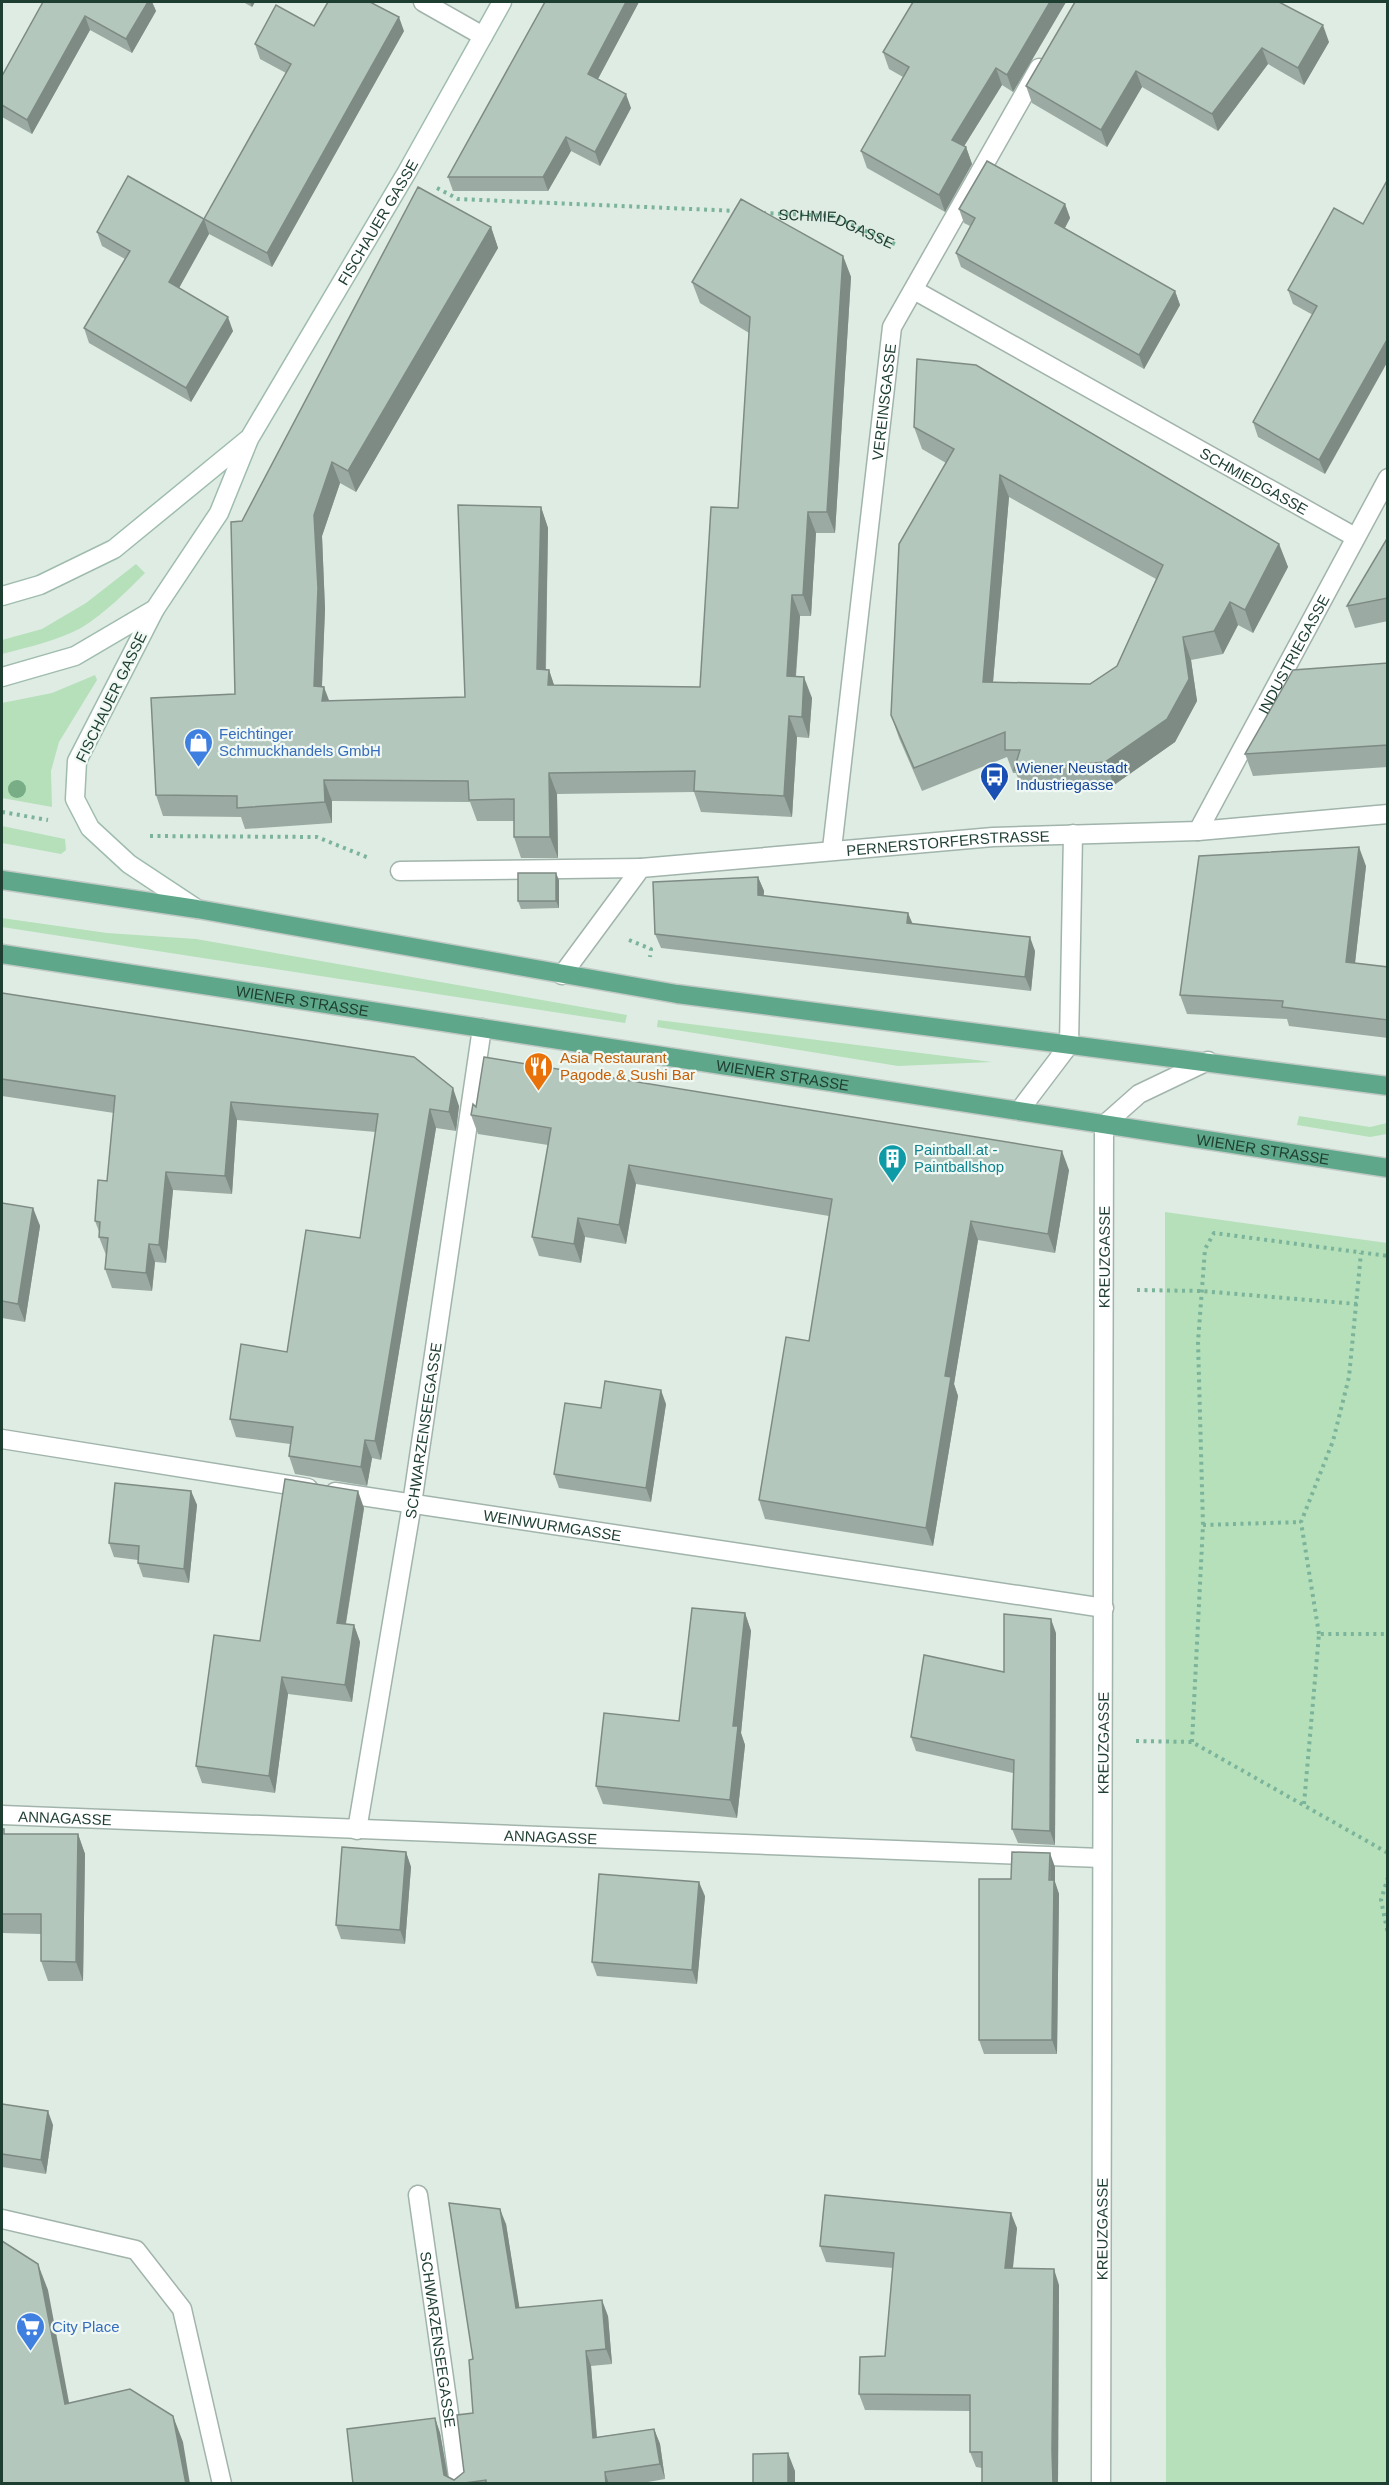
<svg xmlns="http://www.w3.org/2000/svg" width="1389" height="2485" font-family="Helvetica,sans-serif">
<rect width="100%" height="100%" fill="#dfece4"/>
<g fill="#b5e0ba">
<path d="M136,564L145,573C125,593 105,613 81,628C57,641 28,647 2,654V640L42,629L86,603Z"/>
<polygon points="95,675 97,680 59,742 51,771 52,807 2,798 2,703 52,693"/>
<polygon points="2,826 65,839 66,850 61,854 2,843"/>
<polygon points="2,918 107,933 196,939 627,1015 625,1023 2,927"/>
<polygon points="658,1020 992,1062 898,1066 657,1027"/>
<polygon points="1299,1116 1370,1127 1387,1123 1387,1134 1370,1137 1297,1125"/>
<polygon points="1165,1212 1387,1243 1387,2483 1166,2483"/>
</g>
<g fill="none" stroke-linecap="round" stroke-linejoin="round">
<defs>
<g id="service">
<polyline points="400,871 641,868"/>
<polyline points="2,2219 136,2250 182,2309 222,2484"/>
</g>
<g id="minor">
<polyline points="423,2 483,36"/>
<path id="s2" d="M914,290L1355,537"/>
<path id="s3" d="M1198,831L1388,478"/>
<path id="s4" d="M832,849L892,327L1039,68"/>
<path id="s5" d="M562,975L641,868L993,837L1198,831L1388,814"/>
<polyline points="1019,1111 1069,1045 1073,834"/>
<polyline points="2,1439 308,1488"/>
<path id="s6" d="M335,1492L1104,1608"/>
<path id="s7" d="M2,1815L1101,1858"/>
<path id="s8" d="M357,1830L412,1504L482,1028"/>
<path id="s9" d="M418,2195L459,2484"/>
<path id="s10" d="M1101,2484L1104,1125L1139,1094L1208,1061"/>
</g>
<g id="secondary">
<polyline points="2,596 40,585 114,549 247,440"/>
<polyline points="155,609 77,761 75,799 90,828 129,864 197,909"/>
<path id="s11" d="M2,677L75,656L155,609L219,513L249,439L407,172L502,2"/>
</g>
<g id="primary">
<polyline points="2,880 197,909 677,994 1388,1086"/>
<path id="s12" d="M2,954L1388,1168"/>
</g>
</defs>
<use href="#service" stroke="#a1b4ab" stroke-width="21"/>
<use href="#minor" stroke="#a1b4ab" stroke-width="21"/>
<use href="#secondary" stroke="#9fbcae" stroke-width="21"/>
<use href="#primary" stroke="#c0c9c5" stroke-width="21"/>
<g stroke="#7bb49a" stroke-width="4" stroke-dasharray="3 4.5" stroke-linecap="butt">
<polyline points="437,188 458,199 738,211"/>
<path id="s1" d="M763,213L832,216L899,246"/>
<polyline points="2,812 48,820"/>
<polyline points="150,836 317,837 369,858"/>
<polyline points="629,940 651,949 650,957"/>
<polyline points="1137,1290 1201,1291 1357,1304"/>
<polyline points="1203,1525 1301,1522"/>
<polyline points="1319,1634 1301,1522 1333,1441 1349,1377 1361,1253"/>
<polyline points="1136,1741 1192,1742 1388,1853"/>
<polyline points="1192,1742 1203,1525 1198,1342 1205,1249 1214,1233 1388,1256"/>
<polyline points="1304,1804 1319,1634 1388,1634"/>
<polyline points="1388,1877 1381,1900 1388,1934"/>
</g>
<use href="#service" stroke="#fff" stroke-width="18"/>
<use href="#minor" stroke="#fff" stroke-width="18"/>
<use href="#secondary" stroke="#fff" stroke-width="18"/>
<use href="#primary" stroke="#5ea78a" stroke-width="18"/>
</g>
<circle fill="#78ad86" cx="17" cy="789" r="9"/>
<g fill="#9baba3" fill-rule="evenodd">
<polygon points="43,2 152,2 156,11 132,53 90,30 32,134 2,117 2,76"/>
<polygon points="243,2 255,2 252,7"/>
<polygon points="545,2 639,2 598,79 631,108 600,166 571,151 548,191 453,191 448,177"/>
<polygon points="1066,2 1013,92 1002,85 964,146 966,147 972,164 945,212 867,168 861,151 903,77 889,69 883,52"/>
<polygon points="1075,2 1329,42 1304,85 1268,64 1218,131 1142,87 1107,147 1032,103 1026,86"/>
<polygon points="314,26 404,31 272,267 209,234 179,288 233,331 191,402 89,343 84,328 125,259 102,246 97,232 204,219 286,73 260,59 255,44"/>
<polygon points="1065,204 1070,218 1065,228 1175,291 1180,305 1144,369 961,267 956,253 970,226 964,223 959,209"/>
<polygon points="1334,208 1325,474 1258,437 1253,422 1313,315 1293,304 1288,290"/>
<polygon points="491,227 498,248 356,492 340,483 322,536 325,609 322,687 329,701 465,697 541,507 548,528 546,670 549,670 554,685 700,687 738,508 749,333 700,303 692,282 843,256 851,277 835,533 816,533 811,616 800,616 796,677 812,698 809,738 797,737 792,817 701,812 694,792 557,794 558,858 521,858 514,837 514,821 477,821 470,802 332,801 332,823 245,829 241,817 163,816 156,795 235,694 242,521"/>
<path d="M914,427L1279,544L1288,567L1253,633L1238,625L1223,654L1191,660L1197,701L1175,742L1114,785L1023,792L1016,773H1013L1007,757L922,791L899,738L891,715L946,463L922,449ZM1009,497L1156,579L1117,666L1090,684L993,682Z"/>
<polygon points="1388,537 1388,621 1355,628 1347,606"/>
<polygon points="1388,663 1388,767 1253,776 1245,754"/>
<polygon points="1366,866 1355,963 1388,967 1388,1038 1289,1026 1287,1019 1187,1014 1180,995"/>
<polygon points="758,877 764,891 763,896 908,913 912,924 1035,951 1031,991 661,948 655,934"/>
<polygon points="559,880 559,908 521,909 518,901"/>
<polygon points="2,993 459,1106 456,1131 436,1128 381,1460 372,1458 367,1486 295,1474 289,1456 290,1444 236,1437 230,1419 287,1352 360,1238 376,1132 237,1120 232,1194 173,1190 166,1263 155,1262 152,1291 112,1288 105,1269 106,1255 99,1237 100,1234 95,1221 107,1181 114,1113 2,1096"/>
<polygon points="476,1107 1069,1170 1055,1253 978,1240 954,1384 958,1396 933,1546 765,1519 759,1500 809,1341 829,1216 636,1184 626,1244 585,1237 581,1263 539,1256 532,1237 548,1145 478,1134 471,1115"/>
<polygon points="2,1203 33,1208 40,1226 25,1322 2,1318"/>
<polygon points="666,1404 651,1502 559,1488 554,1474 601,1408"/>
<polygon points="191,1491 197,1505 189,1583 143,1577 138,1563 138,1560 114,1557 109,1543"/>
<polygon points="364,1508 346,1624 354,1625 360,1642 352,1702 288,1694 275,1793 202,1783 196,1766 260,1641"/>
<polygon points="745,1613 751,1631 741,1733 745,1745 737,1818 603,1804 596,1786 679,1721"/>
<polygon points="1056,1633 1055,1845 1018,1843 1012,1829 1013,1773 916,1751 911,1737 1004,1672"/>
<polygon points="2,1829 5,1834 78,1834 85,1854 83,1981 48,1981 41,1961 41,1934 2,1933"/>
<polygon points="406,1852 411,1867 405,1944 341,1939 336,1925"/>
<polygon points="1055,1867 1055,1882 1059,1894 1057,2054 984,2054 979,2040 1011,1879"/>
<polygon points="705,1896 697,1984 597,1976 592,1962"/>
<polygon points="2,2104 53,2125 46,2174 2,2167"/>
<polygon points="506,2224 519,2308 608,2316 612,2364 591,2366 597,2437 654,2429 660,2444 665,2479 637,2484 353,2484 435,2418 440,2433 448,2476 454,2480 464,2472 473,2413 473,2359"/>
<polygon points="1017,2228 1013,2268 1059,2285 1058,2484 982,2484 982,2468 976,2467 970,2452 970,2411 865,2410 859,2394 885,2356 893,2268 826,2262 820,2246"/>
</g>
<g fill="#7e8b84">
<polygon points="148,2 152,2 156,11 132,53 126,39"/>
<polygon points="250,2 255,2 252,7"/>
<polygon points="626,2 639,2 593,88 588,74"/>
<polygon points="1050,2 1066,2 1013,92 1007,75"/>
<polygon points="85,16 90,30 32,134 27,120"/>
<polygon points="399,17 404,31 272,267 267,253"/>
<polygon points="1323,25 1329,42 1304,85 1298,68"/>
<polygon points="1262,48 1268,64 1218,131 1212,114"/>
<polygon points="996,68 1002,85 958,156 952,140"/>
<polygon points="1136,71 1142,87 1107,147 1101,130"/>
<polygon points="626,94 631,108 600,166 595,152"/>
<polygon points="566,137 571,151 548,191 543,177"/>
<polygon points="966,147 972,164 945,212 939,195"/>
<polygon points="1065,204 1070,218 1060,237 1055,223"/>
<polygon points="204,219 209,234 174,297 169,282"/>
<polygon points="491,227 498,248 356,492 348,471"/>
<polygon points="843,256 851,277 835,533 827,512"/>
<polygon points="1175,291 1180,305 1144,369 1139,355"/>
<polygon points="228,317 233,331 191,402 186,388"/>
<polygon points="1388,338 1388,361 1325,474 1319,460"/>
<polygon points="332,462 340,483 322,536 325,609 321,707 314,686 314,515"/>
<polygon points="1000,475 1009,497 991,705 983,682"/>
<polygon points="541,507 548,528 545,690 537,669"/>
<polygon points="808,512 816,533 811,616 803,595"/>
<polygon points="1279,544 1288,567 1253,633 1245,610"/>
<polygon points="792,595 800,616 794,697 787,676"/>
<polygon points="1230,602 1238,625 1223,654 1214,631"/>
<polygon points="1183,637 1191,660 1197,701 1175,742 1114,785 1105,762"/>
<polygon points="549,670 556,691 548,685"/>
<polygon points="804,677 812,698 809,738 802,717"/>
<polygon points="324,687 332,708 322,701"/>
<polygon points="789,716 797,737 792,817 784,796"/>
<polygon points="549,773 557,794 558,858 550,837"/>
<polygon points="324,780 332,801 332,823 325,802"/>
<polygon points="1359,847 1366,866 1353,981 1346,962"/>
<polygon points="556,873 559,880 559,908 556,901"/>
<polygon points="758,877 764,891 763,909 758,895"/>
<polygon points="908,913 914,927 907,923"/>
<polygon points="1030,937 1035,951 1031,991 1025,977"/>
<polygon points="453,1088 459,1106 456,1131 449,1112"/>
<polygon points="231,1102 237,1120 232,1194 225,1176"/>
<polygon points="430,1109 436,1128 381,1460 375,1441"/>
<polygon points="1062,1151 1069,1170 1055,1253 1048,1234"/>
<polygon points="629,1165 636,1184 626,1244 619,1225"/>
<polygon points="166,1172 173,1190 166,1263 159,1245"/>
<polygon points="33,1208 40,1226 25,1322 18,1304"/>
<polygon points="578,1218 585,1237 581,1263 574,1244"/>
<polygon points="971,1221 978,1240 954,1384 958,1396 933,1546 926,1528 945,1376"/>
<polygon points="149,1244 155,1262 152,1291 146,1273"/>
<polygon points="661,1390 666,1404 651,1502 646,1488"/>
<polygon points="365,1440 372,1458 367,1486 361,1467"/>
<polygon points="191,1491 197,1505 189,1583 184,1569"/>
<polygon points="358,1491 364,1508 343,1640 337,1623"/>
<polygon points="745,1613 751,1631 741,1733 745,1745 737,1818 730,1800 733,1726"/>
<polygon points="1051,1619 1056,1633 1055,1845 1050,1831"/>
<polygon points="354,1625 360,1642 352,1702 345,1685"/>
<polygon points="282,1677 288,1694 275,1793 269,1776"/>
<polygon points="78,1834 85,1854 83,1981 76,1962"/>
<polygon points="406,1852 411,1867 405,1944 400,1930"/>
<polygon points="1050,1853 1055,1867 1055,1882 1059,1894 1057,2054 1052,2040"/>
<polygon points="699,1882 705,1896 697,1984 692,1970"/>
<polygon points="48,2111 53,2125 46,2174 41,2160"/>
<polygon points="500,2209 506,2224 522,2323 516,2308"/>
<polygon points="1011,2213 1017,2228 1011,2284 1005,2268"/>
<polygon points="38,2264 48,2290 74,2429 65,2404"/>
<polygon points="1054,2269 1059,2285 1058,2484 1053,2484 1052,2450"/>
<polygon points="602,2300 608,2316 612,2364 606,2349"/>
<polygon points="586,2351 591,2366 598,2453 593,2438"/>
<polygon points="173,2416 183,2442 190,2484 186,2484"/>
<polygon points="435,2418 440,2433 449,2484 444,2475"/>
<polygon points="654,2429 660,2444 665,2479 660,2464"/>
<polygon points="788,2453 795,2471 795,2484 788,2484"/>
<polygon points="605,2472 609,2484 606,2484"/>
</g>
<g fill="#b4c7bd" stroke="#7e8b84" stroke-width="1.5" fill-rule="evenodd">
<polygon points="43,2 148,2 126,39 85,16 27,120 2,105 2,76"/>
<polygon points="328,2 370,2 399,17 267,253 204,219 291,64 255,44 276,5 314,26"/>
<polygon points="545,2 626,2 588,74 626,94 595,152 566,137 543,177 448,177"/>
<polygon points="913,2 1050,2 1007,75 996,68 952,140 966,147 939,195 861,151 909,67 883,52"/>
<polygon points="1075,2 1279,2 1323,25 1298,68 1262,48 1212,114 1136,71 1101,130 1026,86"/>
<polygon points="987,161 1065,204 1055,223 1175,291 1139,355 956,253 975,218 959,209"/>
<polygon points="128,176 204,219 169,282 228,317 186,388 84,328 130,251 97,232"/>
<polygon points="1388,179 1388,338 1319,460 1253,422 1317,306 1288,290 1334,208 1363,224"/>
<polygon points="418,187 491,227 348,471 332,462 314,515 318,588 314,686 324,687 322,701 465,697 458,505 541,507 537,669 549,670 548,685 700,687 711,507 738,508 750,317 692,282 741,199 843,256 827,512 808,512 803,595 792,595 787,676 804,677 802,717 789,716 784,796 694,791 695,771 549,773 550,837 514,837 514,799 469,800 468,781 324,780 325,802 237,808 237,796 156,795 151,698 235,694 231,522 242,521"/>
<path d="M917,359L976,365L1279,544L1245,610L1230,602L1214,631L1183,637L1189,679L1167,719L1105,762L1014,770L1020,750H1005V732L914,768L891,715L899,544L954,449L914,427ZM1000,475L1163,565L1117,666L1090,684L983,682Z"/>
<polygon points="1388,537 1388,598 1347,606"/>
<polygon points="1388,663 1388,745 1245,754 1293,670"/>
<polygon points="1359,847 1346,962 1388,967 1388,1020 1282,1007 1283,1001 1180,995 1199,856"/>
<rect x="518" y="873" width="38" height="28"/>
<polygon points="758,877 758,895 908,913 907,923 1030,937 1025,977 655,934 653,882"/>
<polygon points="2,993 414,1057 453,1088 449,1112 430,1109 375,1441 365,1440 361,1467 289,1456 293,1427 230,1419 241,1344 287,1352 306,1230 360,1238 378,1114 231,1102 225,1176 166,1172 159,1245 149,1244 146,1273 105,1269 108,1238 99,1237 100,1222 95,1221 98,1180 107,1181 115,1096 2,1079"/>
<polygon points="484,1057 1062,1151 1048,1234 971,1221 945,1376 951,1377 926,1528 759,1500 786,1337 809,1341 832,1199 629,1165 619,1225 578,1218 574,1244 532,1237 551,1128 471,1115 473,1104 476,1107"/>
<polygon points="2,1203 33,1208 18,1304 2,1301"/>
<polygon points="605,1381 661,1390 646,1488 554,1474 565,1403 601,1408"/>
<polygon points="285,1479 358,1491 337,1623 354,1625 345,1685 282,1677 269,1776 196,1766 214,1635 260,1641"/>
<polygon points="115,1483 191,1491 184,1569 138,1563 139,1546 109,1543"/>
<polygon points="692,1608 745,1613 733,1726 738,1726 730,1800 596,1786 604,1713 679,1721"/>
<polygon points="1004,1614 1051,1619 1050,1831 1012,1829 1014,1760 911,1737 924,1655 1004,1672"/>
<polygon points="2,1829 4,1829 4,1834 78,1834 76,1962 41,1961 41,1914 2,1914"/>
<polygon points="342,1847 406,1852 400,1930 336,1925"/>
<polygon points="1012,1852 1050,1853 1049,1880 1054,1880 1052,2040 979,2040 979,1879 1011,1879"/>
<polygon points="599,1874 699,1882 692,1970 592,1962"/>
<polygon points="2,2104 48,2111 41,2160 2,2154"/>
<polygon points="825,2195 1011,2213 1005,2268 1054,2269 1052,2450 1053,2484 982,2484 982,2452 970,2452 970,2395 859,2394 860,2357 885,2356 894,2253 820,2246"/>
<polygon points="449,2203 500,2209 516,2308 602,2300 606,2349 586,2351 593,2438 654,2429 660,2464 605,2472 606,2484 486,2484 486,2480 457,2484 353,2484 347,2429 435,2418 444,2475 454,2480 464,2472 457,2415 473,2413 469,2360 473,2359"/>
<polygon points="2,2241 38,2264 65,2404 130,2389 173,2416 186,2484 2,2484"/>
<polygon points="788,2453 788,2484 753,2484 753,2454"/>
</g>
<defs>
<symbol id="shop-pin" viewBox="-11 -11 22 30"><path d="M0 17L-7.5 6A9.5 9.5 0 1 1 7.5 6Z" fill="#3f7fe0" stroke="#f0f8f3"/><path d="M-5-2.5h2.3a2.7 3.5 0 0 1 5.4 0H5L5.5 6h-11ZM-1.5-2.5h3a1.5 2.3 0 0 0-3 0Z" fill="#fff"/></symbol>
<symbol id="bus-pin" viewBox="-11 -11 22 30"><path d="M0 17L-7.5 6A9.5 9.5 0 1 1 7.5 6Z" fill="#1a4fb4" stroke="#f0f8f3"/><path d="M-5-6H5V4H4V6H2V4H-2V6H-4V4H-5ZM-3.5-4V0h7V-4ZM-3.5 1.2v1.5H-2V1.2ZM2 1.2v1.5H3.5V1.2Z" fill="#fff"/></symbol>
<symbol id="restaurant-pin" viewBox="-11 -11 22 30"><path d="M0 17L-7.5 6A9.5 9.5 0 1 1 7.5 6Z" fill="#e8710a" stroke="#f0f8f3"/><path d="M-5-6h1v4h1v-4h1v4h1v-4h1v5L-1.5 .5V6h-2V.5L-5-1ZM5-6V6H3V1.5H1.5Q1.5-4 5-6Z" fill="#fff"/></symbol>
<symbol id="building-pin" viewBox="-11 -11 22 30"><path d="M0 17L-7.5 6A9.5 9.5 0 1 1 7.5 6Z" fill="#0f9aa8" stroke="#f0f8f3"/><path d="M-4-6H4V6H1V3H-1V6H-4ZM-2.5-4.3h1.7v1.8h-1.7ZM.8-4.3h1.7v1.8H.8ZM-2.5-1h1.7V.8h-1.7ZM.8-1h1.7V.8H.8Z" fill="#fff"/></symbol>
<symbol id="supermarket-pin" viewBox="-11 -11 22 30"><path d="M0 17L-7.5 6A9.5 9.5 0 1 1 7.5 6Z" fill="#3f7fe0" stroke="#f0f8f3"/><path d="M-6-5.5h2.5l.6 2H6L4.5 2H-2.5L-4.4-4H-6ZM-1.5 3.2a1.3 1.3 0 1 0 .1 0ZM3 3.2a1.3 1.3 0 1 0 .1 0Z" fill="#fff"/></symbol>
</defs>
<g fill-rule="evenodd">
<use href="#shop-pin" x="182" y="726" width="33" height="45"/>
<use href="#bus-pin" x="978" y="760" width="33" height="45"/>
<use href="#restaurant-pin" x="522" y="1050" width="33" height="45"/>
<use href="#building-pin" x="876" y="1142" width="33" height="45"/>
<use href="#supermarket-pin" x="14" y="2310" width="33" height="45"/>
</g>
<g text-anchor="middle" dominant-baseline="central" stroke-width="4.5" stroke-linejoin="round" paint-order="stroke">
<g font-size="15" fill="#1e3e31" stroke="#f0f8f3">
<text stroke="none"><textPath href="#s11" startOffset="616">FISCHAUER GASSE</textPath></text>
<text stroke="none"><textPath href="#s1" startOffset="76">SCHMIEDGASSE</textPath></text>
<text stroke="none"><textPath href="#s4" startOffset="450">VEREINSGASSE</textPath></text>
<text stroke="none"><textPath href="#s2" startOffset="390">SCHMIEDGASSE</textPath></text>
<text stroke="none"><textPath href="#s3" startOffset="201">INDUSTRIEGASSE</textPath></text>
<text transform="translate(111 697) rotate(-64)">FISCHAUER GASSE</text>
<text stroke="none"><textPath href="#s5" startOffset="441">PERNERSTORFERSTRASSE</textPath></text>
<text stroke="none"><textPath href="#s12" startOffset="304">WIENER STRASSE</textPath></text>
<text stroke="none"><textPath href="#s12" startOffset="790">WIENER STRASSE</textPath></text>
<text stroke="none"><textPath href="#s12" startOffset="1276">WIENER STRASSE</textPath></text>
<text stroke="none"><textPath href="#s10" startOffset="1227">KREUZGASSE</textPath></text>
<text stroke="none"><textPath href="#s8" startOffset="405">SCHWARZENSEEGASSE</textPath></text>
<text stroke="none"><textPath href="#s6" startOffset="220">WEINWURMGASSE</textPath></text>
<text stroke="none"><textPath href="#s10" startOffset="741">KREUZGASSE</textPath></text>
<text stroke="none"><textPath href="#s7" startOffset="63">ANNAGASSE</textPath></text>
<text stroke="none"><textPath href="#s7" startOffset="549">ANNAGASSE</textPath></text>
<text stroke="none"><textPath href="#s10" startOffset="255">KREUZGASSE</textPath></text>
<text stroke="none"><textPath href="#s9" startOffset="146">SCHWARZENSEEGASSE</textPath></text>
</g>
<g font-size="15" fill="#366cbe" stroke="#f0f8f3" text-anchor="start">
<text x="219" y="733">Feichtinger<tspan x="219" dy="17">Schmuckhandels GmbH</tspan></text>
<text x="52" y="2326">City Place</text>
</g>
<g font-size="15" fill="#164399" stroke="#f0f8f3" text-anchor="start">
<text x="1016" y="767">Wiener Neustadt<tspan x="1016" dy="17">Industriegasse</tspan></text>
</g>
<g font-size="15" fill="#c56008" stroke="#f0f8f3" text-anchor="start">
<text x="560" y="1057">Asia Restaurant<tspan x="560" dy="17">Pagode &amp; Sushi Bar</tspan></text>
</g>
<g font-size="15" fill="#0d838f" stroke="#f0f8f3" text-anchor="start">
<text x="914" y="1149">Paintball.at -<tspan x="914" dy="17">Paintballshop</tspan></text>
</g>
</g>
<rect width="1389" height="2485" fill="none" stroke="#1e3e31" stroke-width="6"/>
</svg>
